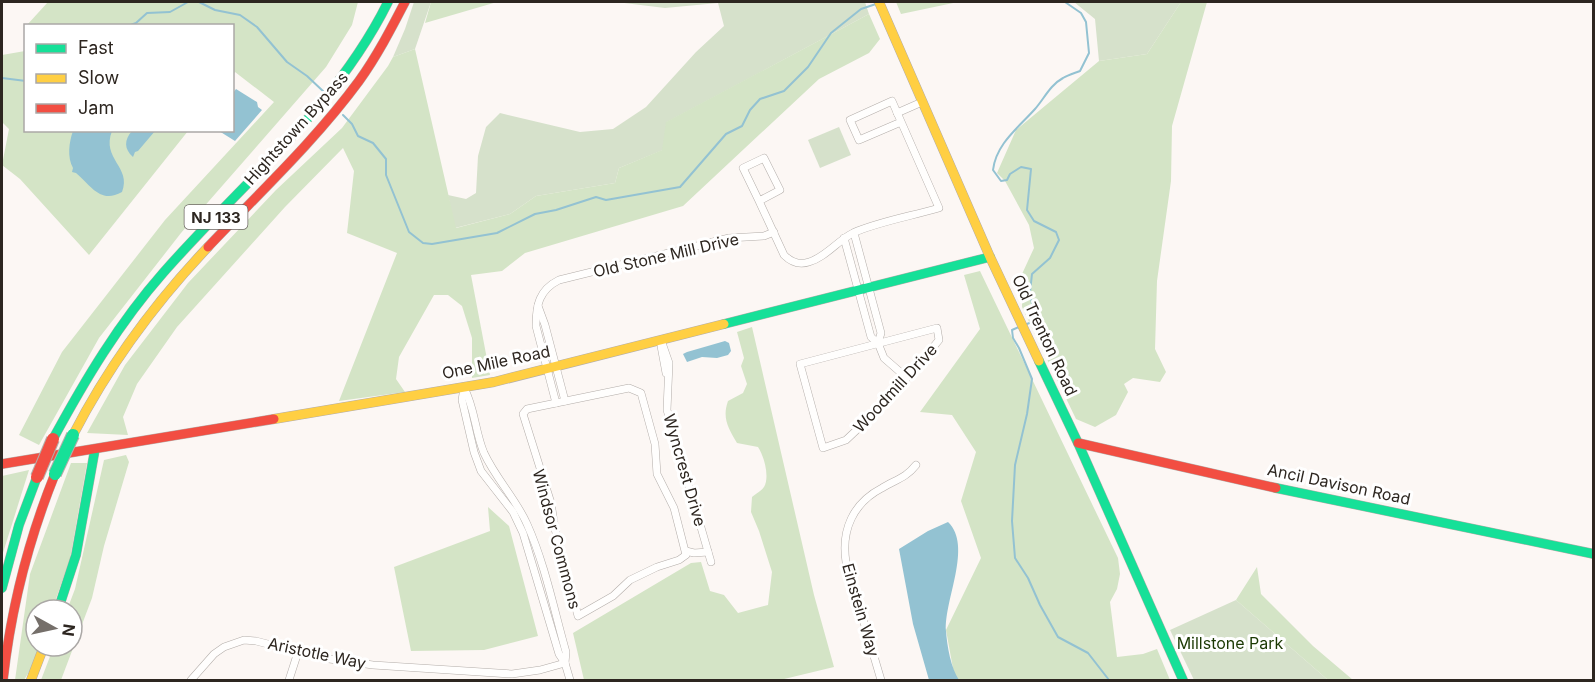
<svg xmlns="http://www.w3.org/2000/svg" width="1595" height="682" font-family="Inter,sans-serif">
<rect width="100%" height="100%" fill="#fcf7f4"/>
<g fill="#d6e1cb">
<polygon points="414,2 431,2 415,49 393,57 405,29"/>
<polygon points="616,2 865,2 869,14 667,122 663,150 619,168 615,183 536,196 510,214 455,228 448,195 466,199 476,193 478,156 486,127 500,113 580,132 613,129 646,107 696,52 724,26 718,3 665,8"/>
<polygon points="1074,2 1181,2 1147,54 1099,61 1095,19"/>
<polygon points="839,127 851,155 820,168 808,140"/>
<polygon points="1236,600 1328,680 1194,680 1170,630"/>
</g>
<g fill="#d4e4c6">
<polygon points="48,2 358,2 352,25 326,67 181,233 99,338 39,445 19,435 62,352 165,220 274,102 235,72 233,75 232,26 27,25"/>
<polygon points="431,2 497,2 425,23"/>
<polygon points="896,2 958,2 901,14"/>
<polygon points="1181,2 1207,2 1172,126 1171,181 1157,281 1155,349 1166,372 1160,382 1133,378 1124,384 1128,392 1116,415 1095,427 1076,419 1022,307 1022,274 1034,248 1029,225 1005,181 997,173 1016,130 1099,61 1147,54"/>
<polygon points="869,14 880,39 869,53 819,79 683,206 525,253 502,271 471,275 490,375 472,378 472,338 462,306 448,295 434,295 399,357 396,379 405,392 339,401 397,253 347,233 354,171 343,148 285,207 177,327 137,384 123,417 128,435 87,433 125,365 188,283 276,190 342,128 388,66 393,57 415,49 456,228 510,214 536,196 615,183 619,168 662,150 666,122"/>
<polygon points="25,51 26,130 188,131 89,255 20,179 2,165 9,129 2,122 2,55"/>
<polygon points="980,271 1118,558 1120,574 1117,589 1110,602 1117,657 1143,654 1157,649 1170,680 959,680 954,674 946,630 981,558 961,501 976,452 952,415 920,412 980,329 964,275"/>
<path d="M752,327L814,595L834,667L780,680H584L573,633L691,563L701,562L710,591L724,595L738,613L768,605L772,572L759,531L751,512L752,497C756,494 762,490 764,487C770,477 764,456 758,447L737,443C728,428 722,418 728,401L743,393L747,384L741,366L744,358L737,332Z"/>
<polygon points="126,455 129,462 104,546 92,598 61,680 41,680 54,646 72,646 72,610 67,610 75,589 104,460"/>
<polygon points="71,463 87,463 70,559 52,610 36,610 36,646 39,646 32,667 24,680 15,680 30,574"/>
<polygon points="29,470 2,556 2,476"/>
<polygon points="488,507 509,526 538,636 484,650 411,651 394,567 490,531"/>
<polygon points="1257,567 1261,594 1313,646 1353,680 1328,680 1236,600"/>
</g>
<g fill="#93c2d2">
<polygon points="236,89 257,102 258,107 262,110 235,141 219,131 232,130 233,93"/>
<path d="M73,131H112C101,159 132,167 122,192C101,204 92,187 76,173L72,172L73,168C67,157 69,142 73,131Z"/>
<path d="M132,131H155L138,151L135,152L133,157C124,149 124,140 132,131Z"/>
<polygon points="725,341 729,343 731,351 728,355 717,358 702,357 687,362 683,354 687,352"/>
<path d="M948,522C973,546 944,600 946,631C947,646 951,668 959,680H929L913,624L899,549L928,531Z"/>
</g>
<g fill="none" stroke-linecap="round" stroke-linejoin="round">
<g stroke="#93c2d2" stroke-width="2">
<polyline points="199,2 215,10 240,15 257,27 287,62 307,76 324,92"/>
<polyline points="128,26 136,23 147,13 170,12 188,2"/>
<polyline points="2,78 26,81"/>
<polyline points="343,115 352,124 358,136 373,143 386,159 386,175 409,232 423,243 432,244 497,233 535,214 556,210 596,197 606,200 680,187 726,134 742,126 750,110 760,99 784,91 808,67 831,33 861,9 876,4"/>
<path d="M1024,325L1035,321L1030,292L1032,274L1050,258L1059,240L1056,232L1034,221L1027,210L1031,169L1021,167L1010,174L1007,180L1001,181L993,170C996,144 1018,128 1035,109C1044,99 1050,85 1063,78C1068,75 1075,73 1080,71L1089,53L1086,22L1081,13L1065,2"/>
<polyline points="1019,327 1012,330 1013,338 1019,348 1032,379 1027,414 1015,465 1012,521 1015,558 1028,578 1040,605 1058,637 1088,653 1109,680"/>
</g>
<defs>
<g id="street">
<polyline points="897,113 922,102"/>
<path d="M759,201L743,168L764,158L780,190L759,201L784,255C791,262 800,265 809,262C826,257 837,241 853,233C877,222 912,216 939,208L892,101L850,120L859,140L901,122"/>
<polyline points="854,233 881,333 878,343"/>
<polyline points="844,238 871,337 878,343 884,358 907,378"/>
<polyline points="538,306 545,325 565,401"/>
<polygon points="937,328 939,340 916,368 863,424 846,440 823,448 800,364"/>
<polyline points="661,340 669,363 667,410 711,562"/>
<polyline points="661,346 666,373"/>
<polyline points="464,388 462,400 474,452 481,471 513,512 523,533 559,654 565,663 570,680"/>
<path d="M464,388C475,408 475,432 484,453C496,479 516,499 527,524C545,564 554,610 566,652L565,663"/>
<polygon points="629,388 641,393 655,444 657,474 674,508 686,555 679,560 657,567 630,580 613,596 578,616 555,529 551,503 523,414 527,409"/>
<path d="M556,403L536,326C536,305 539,290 559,280L729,238L764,236L774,232"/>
<polyline points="686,551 694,553 708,552"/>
<polyline points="191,680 214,654 224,647 244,640 256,641 322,658 373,665 512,674 540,670 565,663"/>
<polyline points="289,680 298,652"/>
<path d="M881,680L846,562C841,530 853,503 882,488C895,480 906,478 916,465"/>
</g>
<g id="fast">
<polyline points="724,324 990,257"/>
<polyline points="1039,361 1078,443 1183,680"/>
<path d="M53,439C85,380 119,323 163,273C241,184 335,109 388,2"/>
<polyline points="1276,488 1594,554"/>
<polyline points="2,588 19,525 37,477"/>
<polyline points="58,610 76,555 95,449"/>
</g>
<g id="slow">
<polyline points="879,2 990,257 1039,361"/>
<polyline points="274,419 494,382 724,324"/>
<path d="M73,435C109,365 154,304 208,247"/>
<polyline points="31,680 44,646"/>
</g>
<g id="jam">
<path d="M208,247C259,193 314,142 359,81C377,56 391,29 405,2"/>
<polyline points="1078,443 1276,488"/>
<polyline points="2,464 274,419"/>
<path d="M3,680C11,608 28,541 55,474"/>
</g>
</defs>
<use href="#street" stroke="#b3ada9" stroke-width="8"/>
<use href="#fast" stroke="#b3ada9" stroke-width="10"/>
<use href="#slow" stroke="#b3ada9" stroke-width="10"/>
<use href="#jam" stroke="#b3ada9" stroke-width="10"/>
<use href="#street" stroke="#fffefd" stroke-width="7"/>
<use href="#fast" stroke="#16e098" stroke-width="9"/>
<use href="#slow" stroke="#ffcf43" stroke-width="9"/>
<use href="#jam" stroke="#f24e42" stroke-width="9"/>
<defs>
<polyline id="fast-bridge" points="55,474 73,435"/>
<polyline id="jam-bridge" points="37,477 53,439"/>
</defs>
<use href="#fast-bridge" stroke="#b3ada9" stroke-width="14" stroke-linecap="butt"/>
<use href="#jam-bridge" stroke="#b3ada9" stroke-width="14" stroke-linecap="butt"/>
<use href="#fast-bridge" stroke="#16e098" stroke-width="12"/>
<use href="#jam-bridge" stroke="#f24e42" stroke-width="12"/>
</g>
<g text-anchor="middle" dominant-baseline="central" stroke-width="6" stroke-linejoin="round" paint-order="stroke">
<rect fill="#fff" stroke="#6c6763" stroke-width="1.5" x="184.5" y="205" width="63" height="24" rx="4.5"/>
<g font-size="15" font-weight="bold" fill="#2d2620">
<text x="216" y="217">NJ 133</text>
</g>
<g font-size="16" fill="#2d2620" stroke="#fff">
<text transform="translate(296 128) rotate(-48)">Hightstown Bypass</text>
<text transform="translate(666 255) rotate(-13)">Old Stone Mill Drive</text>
<text transform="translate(1045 335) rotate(65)">Old Trenton Road</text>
<text transform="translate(496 362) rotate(-12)">One Mile Road</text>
<text transform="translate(895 388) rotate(-47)">Woodmill Drive</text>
<text transform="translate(685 470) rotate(74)">Wyncrest Drive</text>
<text transform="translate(1339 484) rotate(12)">Ancil Davison Road</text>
<text transform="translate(557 539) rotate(75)">Windsor Commons</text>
<text transform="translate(861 610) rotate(74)">Einstein Way</text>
<text transform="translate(317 653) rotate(12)">Aristotle Way</text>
</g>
<g font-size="16" fill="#1b3903" stroke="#fff">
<text x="1230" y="643">Millstone Park</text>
</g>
</g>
<rect width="1595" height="682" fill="none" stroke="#2d2620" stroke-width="6"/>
<rect x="24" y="24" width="210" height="108" fill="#ffffff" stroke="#aba8a6" stroke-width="1.5"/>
<rect x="36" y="44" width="30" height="9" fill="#16e098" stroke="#aba8a6" stroke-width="1.5"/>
<text x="78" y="54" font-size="18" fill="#2d2620">Fast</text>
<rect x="36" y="74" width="30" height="9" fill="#ffcf43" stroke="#aba8a6" stroke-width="1.5"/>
<text x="78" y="84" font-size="18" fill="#2d2620">Slow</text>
<rect x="36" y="104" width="30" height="9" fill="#f24e42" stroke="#aba8a6" stroke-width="1.5"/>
<text x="78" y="114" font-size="18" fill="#2d2620">Jam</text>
<g transform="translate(54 628) rotate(98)"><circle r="28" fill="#ffffff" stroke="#aba8a6" stroke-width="1.5"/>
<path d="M0-4.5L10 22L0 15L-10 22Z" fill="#756f6a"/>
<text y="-9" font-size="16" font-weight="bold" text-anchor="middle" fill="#2d2620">N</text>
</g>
</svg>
